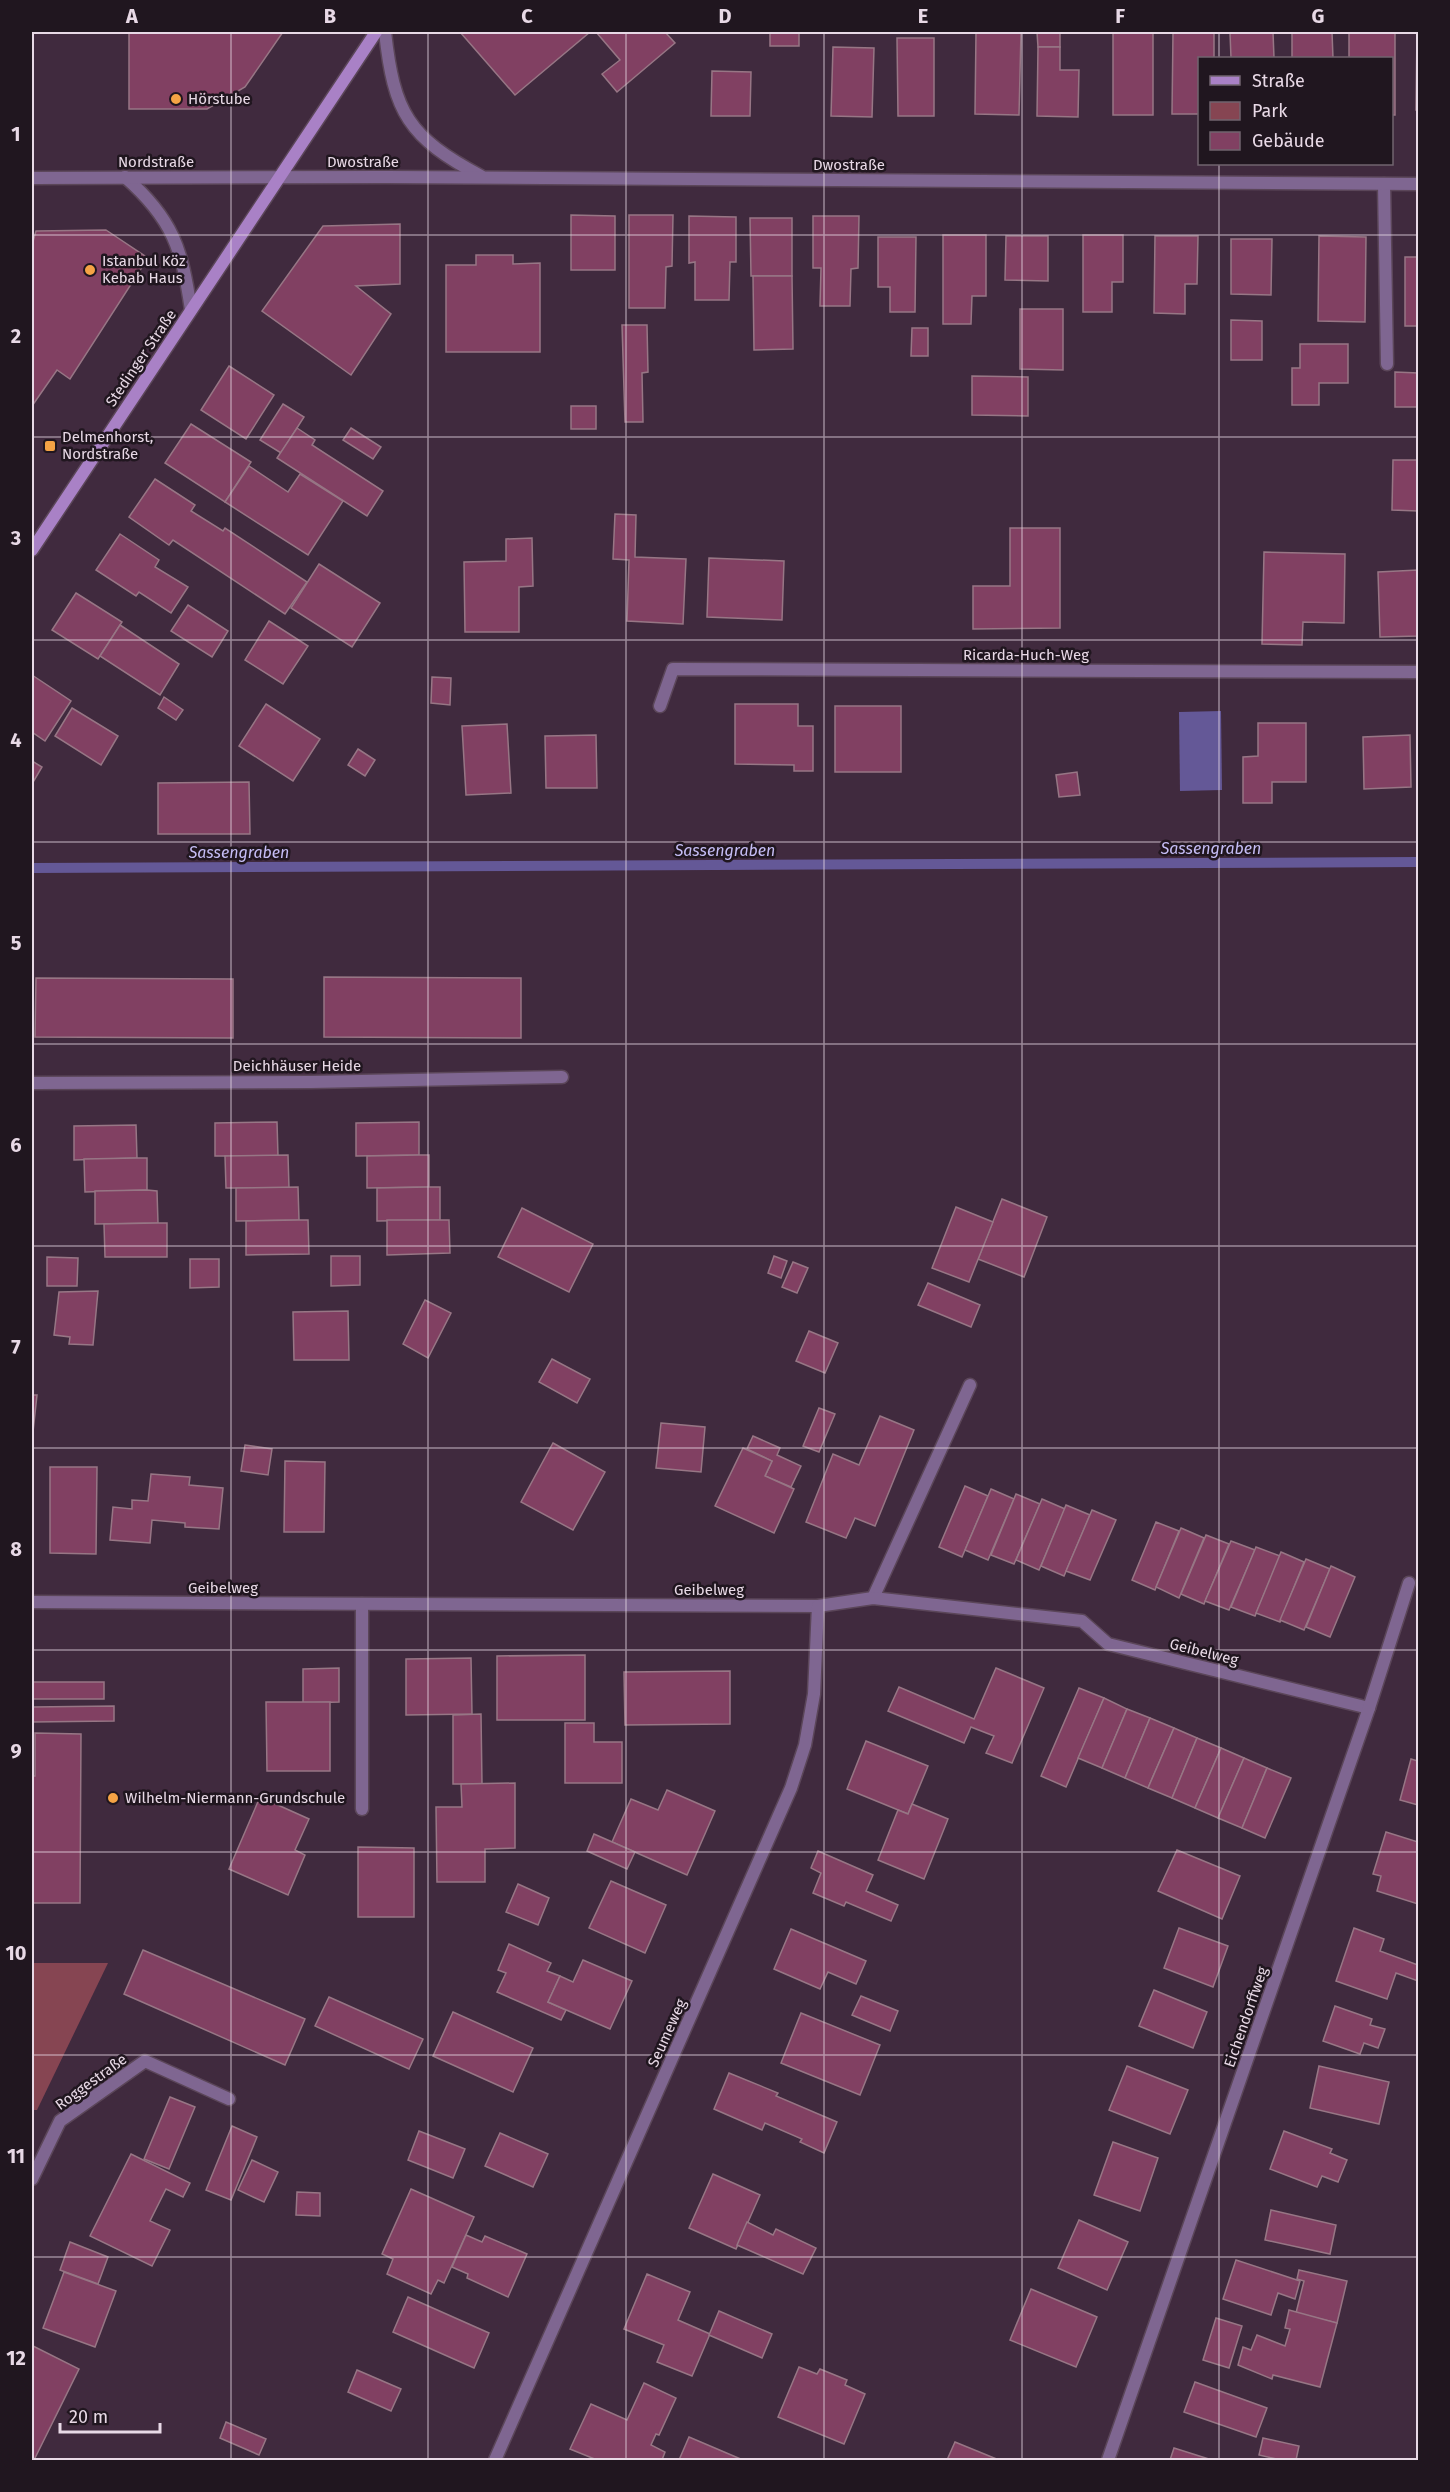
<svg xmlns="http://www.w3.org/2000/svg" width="1450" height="2492" font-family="'Fira Sans',sans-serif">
<rect width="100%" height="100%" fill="#402a3e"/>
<polygon fill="#864552" points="32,1963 108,1963 37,2110 32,2110"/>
<polygon fill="#645897" points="1221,711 1222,790 1180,791 1179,712"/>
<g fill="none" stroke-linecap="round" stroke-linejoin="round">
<polyline stroke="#645897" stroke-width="10" points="32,868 1418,862"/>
</g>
<g fill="#814062" stroke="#977685" stroke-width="1.5">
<polygon points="191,32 283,32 245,87 207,109 129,109 129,33"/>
<polygon points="460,32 590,32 515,95"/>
<polygon points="596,32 665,32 675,43 617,92 602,74 620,60"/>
<rect x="770" y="32" width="29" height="14"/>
<polygon points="976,32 1021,32 1019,115 975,114"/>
<polygon points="1037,32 1060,32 1060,47 1038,47"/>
<rect x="1113" y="32" width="40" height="83"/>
<polygon points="1173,32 1214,32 1214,58 1200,58 1200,114 1172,114"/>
<polygon points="1273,32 1274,58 1231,58 1230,33"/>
<polygon points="1292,32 1332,32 1333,58 1292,58"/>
<polygon points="1349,32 1395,32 1395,115 1392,115 1392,58 1349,58"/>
<polygon points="1417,32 1418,32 1418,110 1416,110"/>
<polygon points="897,38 934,38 934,116 898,116"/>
<polygon points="833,47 874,48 872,117 831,116"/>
<polygon points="1038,47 1060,47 1060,70 1079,70 1078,117 1037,116"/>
<polygon points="712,71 751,72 750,116 711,116"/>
<polygon points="571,215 615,216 615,270 571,270"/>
<polygon points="629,215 673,215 672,266 666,267 665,308 629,308"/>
<polygon points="689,216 736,217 736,262 730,262 729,300 695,300 695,262 689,263"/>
<polygon points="813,216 859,216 858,268 851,269 850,306 820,306 821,268 813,268"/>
<polygon points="750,218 792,218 792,276 751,276"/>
<polygon points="400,224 400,284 356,286 391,314 351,375 262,311 323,226"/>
<polygon points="106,230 148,258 70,379 57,370 32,406 32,245 36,231"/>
<polygon points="943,235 986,235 986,296 972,296 971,324 943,324"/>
<polygon points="1083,235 1123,235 1123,282 1112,282 1112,312 1083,312"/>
<polygon points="1006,236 1048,236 1048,281 1005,280"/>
<polygon points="1155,236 1198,236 1197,284 1185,284 1185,314 1154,313"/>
<polygon points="1319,236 1366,237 1365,322 1318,321"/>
<polygon points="878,237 916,237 915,312 890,312 890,287 878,287"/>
<polygon points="1231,239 1272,239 1271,295 1231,294"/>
<polygon points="476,255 513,255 513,264 540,263 540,352 446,352 446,265 476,265"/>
<rect x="1405" y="257" width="13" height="69"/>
<polygon points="753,276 792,276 793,349 754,350"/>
<polygon points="1020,309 1063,309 1063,370 1020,369"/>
<polygon points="1231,320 1262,321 1262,360 1231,360"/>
<polygon points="622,325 647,325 648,372 642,373 643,422 625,422"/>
<polygon points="912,328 928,328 928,356 911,356"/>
<polygon points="1300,344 1348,344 1348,383 1319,383 1319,405 1292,405 1292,368 1300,368"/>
<polygon points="229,366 274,395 246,439 201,410"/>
<polygon points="1395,372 1418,373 1418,407 1395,407"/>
<polygon points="972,376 1028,377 1028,416 972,415"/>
<polygon points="283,404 304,417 281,453 260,440"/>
<rect x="571" y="406" width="25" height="23"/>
<polygon points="191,424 251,462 225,502 165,463"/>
<polygon points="297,428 315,440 312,445 383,491 367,516 277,458"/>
<polygon points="351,428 381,447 373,459 343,440"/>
<polygon points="1393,460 1418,460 1418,511 1392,510"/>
<polygon points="249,466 288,492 300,474 343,501 308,555 225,502"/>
<polygon points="155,479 195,505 191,511 223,531 225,528 307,582 285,614 173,540 169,545 129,517"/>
<polygon points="615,514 636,515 635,557 686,559 683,624 627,621 629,560 613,559"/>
<polygon points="1010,528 1060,528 1060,628 973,629 973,586 1010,586"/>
<polygon points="120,534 159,560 155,567 188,587 171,613 139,592 136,596 96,570"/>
<polygon points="532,538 533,586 519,587 519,632 465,632 464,562 506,561 506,539"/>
<polygon points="1264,552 1345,554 1344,623 1303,622 1302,645 1262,644"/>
<polygon points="709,558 784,561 782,620 707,617"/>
<polygon points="319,564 380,603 352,647 291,608"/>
<polygon points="1418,570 1418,636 1380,637 1378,572"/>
<polygon points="76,593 122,622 98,659 52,630"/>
<polygon points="188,605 228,631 212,657 171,631"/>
<polygon points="269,621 308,646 283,684 245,660"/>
<polygon points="120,625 179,664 160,695 100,656"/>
<polygon points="32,675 71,701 45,741 32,732"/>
<polygon points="432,677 451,678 450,705 431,703"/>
<polygon points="164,697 183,710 176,720 158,708"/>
<polygon points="266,704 320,739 293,781 239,746"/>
<polygon points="735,704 798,704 798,726 813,726 813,771 794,771 794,765 735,764"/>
<rect x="835" y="706" width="66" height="66"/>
<polygon points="72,708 118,736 101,765 55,736"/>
<polygon points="1258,723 1306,723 1306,782 1272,782 1272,803 1243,803 1243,757 1258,756"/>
<polygon points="507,724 511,793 466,795 462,726"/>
<polygon points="596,735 597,788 546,788 545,736"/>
<polygon points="1410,735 1411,787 1364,789 1363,737"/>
<polygon points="358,749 375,760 365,776 348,765"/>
<polygon points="32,761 42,767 32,784"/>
<polygon points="1077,772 1080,795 1059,797 1056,775"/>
<polygon points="249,782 250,834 158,834 158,783"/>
<polygon points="324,977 521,978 521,1038 324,1037"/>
<polygon points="36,978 233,979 233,1038 35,1037"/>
<polygon points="277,1122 278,1156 215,1156 215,1123"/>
<polygon points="419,1122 419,1155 356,1156 356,1123"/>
<polygon points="136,1125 137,1158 74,1160 74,1126"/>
<polygon points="288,1155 289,1188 226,1188 225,1156"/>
<polygon points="419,1155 429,1155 429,1187 367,1188 367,1156"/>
<polygon points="137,1158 147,1158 147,1190 85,1192 84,1159"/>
<polygon points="298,1187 299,1220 236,1221 236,1188"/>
<polygon points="429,1187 440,1187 440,1220 377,1221 377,1188"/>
<polygon points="147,1190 157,1191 158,1223 95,1224 95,1191"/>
<polygon points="1002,1199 1047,1217 1024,1277 978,1259"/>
<polygon points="956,1207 993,1222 969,1282 932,1268"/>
<polygon points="522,1208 593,1244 569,1292 498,1257"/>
<polygon points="299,1220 308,1220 309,1254 246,1255 246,1221"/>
<polygon points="387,1220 449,1220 450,1253 387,1255"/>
<polygon points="158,1223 167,1223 167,1257 105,1257 104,1224"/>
<polygon points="331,1256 360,1256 360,1285 331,1286"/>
<polygon points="774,1256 787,1261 781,1278 768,1273"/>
<polygon points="47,1257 78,1258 77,1286 47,1286"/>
<polygon points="190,1259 219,1259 219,1287 190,1288"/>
<polygon points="793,1262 808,1268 797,1293 782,1287"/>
<polygon points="928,1283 980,1305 971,1327 918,1305"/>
<polygon points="98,1291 93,1345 69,1344 70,1337 54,1335 59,1292"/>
<polygon points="425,1300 451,1313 428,1358 403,1344"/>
<polygon points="348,1311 349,1360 294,1360 293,1312"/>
<polygon points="809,1331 838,1343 825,1373 796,1361"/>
<polygon points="552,1359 590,1379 577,1403 539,1382"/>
<polygon points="32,1395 37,1395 32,1441"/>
<polygon points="819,1408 835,1414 819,1452 803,1446"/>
<polygon points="880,1416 914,1430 875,1526 855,1518 846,1538 806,1522 833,1454 859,1465"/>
<polygon points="661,1423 705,1427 701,1472 656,1468"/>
<polygon points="753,1436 780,1448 777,1455 801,1466 791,1487 765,1476 772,1461 747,1449"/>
<polygon points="553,1443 605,1472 573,1530 521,1502"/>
<polygon points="245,1445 272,1449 268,1475 241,1471"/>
<polygon points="743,1448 772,1461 765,1476 794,1489 774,1533 715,1506"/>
<polygon points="285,1461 325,1462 324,1532 284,1532"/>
<polygon points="50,1467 97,1467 96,1554 50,1553"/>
<polygon points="151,1474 190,1477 189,1485 223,1488 219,1529 185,1527 185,1523 152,1520 150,1543 110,1540 113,1507 132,1509 132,1500 148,1501"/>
<polygon points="965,1486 988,1496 962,1557 939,1547"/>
<polygon points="991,1489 1014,1499 988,1560 965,1550"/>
<polygon points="1016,1494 1040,1504 1014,1564 991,1555"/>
<polygon points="1042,1499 1065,1509 1039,1570 1016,1560"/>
<polygon points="1066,1505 1090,1515 1064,1576 1041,1566"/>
<polygon points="1092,1510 1116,1520 1090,1580 1066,1571"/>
<polygon points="1156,1522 1179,1531 1155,1590 1132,1580"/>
<polygon points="1181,1528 1204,1538 1179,1598 1156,1587"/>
<polygon points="1206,1535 1229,1544 1204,1604 1181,1594"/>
<polygon points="1231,1541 1255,1550 1229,1610 1205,1601"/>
<polygon points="1256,1547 1280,1556 1255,1616 1231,1607"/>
<polygon points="1281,1552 1304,1562 1280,1622 1256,1613"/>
<polygon points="1306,1559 1330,1569 1304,1630 1280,1620"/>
<polygon points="1331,1566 1355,1577 1330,1637 1306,1627"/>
<polygon points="585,1655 585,1720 497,1720 497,1656"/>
<polygon points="471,1658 472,1714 406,1715 406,1659"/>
<polygon points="339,1668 339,1702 303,1703 303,1669"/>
<polygon points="996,1668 1044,1688 1012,1763 986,1753 994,1736 971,1727 964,1743 888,1711 899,1687 974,1719"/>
<polygon points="730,1671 730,1724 625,1725 624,1672"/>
<rect x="32" y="1682" width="72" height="17"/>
<polygon points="1079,1688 1104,1698 1066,1787 1041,1776"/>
<polygon points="1104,1698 1127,1709 1102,1768 1078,1758"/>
<polygon points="266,1702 330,1702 330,1771 267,1771"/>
<polygon points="114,1706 114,1721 32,1722 32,1707"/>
<polygon points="1127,1709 1150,1718 1125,1778 1102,1768"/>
<polygon points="481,1714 482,1784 453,1784 453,1715"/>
<polygon points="1150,1718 1174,1728 1148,1788 1125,1778"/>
<polygon points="565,1723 594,1723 594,1742 622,1742 622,1783 565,1783"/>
<polygon points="1174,1728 1197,1738 1172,1798 1148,1788"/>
<polygon points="35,1733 81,1734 80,1903 32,1903 32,1776 35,1776"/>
<polygon points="1197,1738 1221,1748 1195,1808 1172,1798"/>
<polygon points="866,1741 928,1766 908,1814 847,1789"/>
<polygon points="1221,1748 1244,1758 1218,1818 1195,1808"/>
<polygon points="1244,1758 1267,1768 1242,1828 1218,1818"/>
<polygon points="1411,1759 1418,1761 1418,1805 1400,1800"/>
<polygon points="1267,1768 1291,1778 1265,1838 1242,1828"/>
<polygon points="515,1783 515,1848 485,1849 485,1882 437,1882 436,1807 462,1807 461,1784"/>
<polygon points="667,1790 715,1811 687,1875 612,1842 631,1799 658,1810"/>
<polygon points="260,1797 309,1819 295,1850 305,1855 288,1895 229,1869"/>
<polygon points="912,1804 948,1819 924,1879 878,1860 898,1810 908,1814"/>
<polygon points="1386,1832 1418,1842 1418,1904 1377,1891 1381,1876 1373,1874"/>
<polygon points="594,1834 635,1852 627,1869 587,1851"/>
<polygon points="358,1847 414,1848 414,1917 358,1917"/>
<polygon points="1177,1850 1240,1876 1222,1919 1158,1891"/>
<polygon points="818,1851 873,1875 866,1891 898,1905 891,1921 846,1902 844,1906 813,1893 821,1873 811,1868"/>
<polygon points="611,1881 666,1905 645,1953 589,1928"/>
<polygon points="518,1884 549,1898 538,1925 506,1912"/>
<polygon points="1179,1928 1228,1946 1213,1987 1164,1968"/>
<polygon points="1354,1928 1384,1939 1380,1951 1418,1965 1418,1981 1396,1973 1387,1999 1336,1981"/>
<polygon points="791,1929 866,1961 856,1984 828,1972 820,1989 774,1969"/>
<polygon points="509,1944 551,1963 547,1971 560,1976 548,2002 566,2010 561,2020 497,1992 506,1973 498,1970"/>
<polygon points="143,1950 305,2019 285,2065 124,1994"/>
<polygon points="583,1960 632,1981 610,2029 548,2002 560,1976 573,1982"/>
<polygon points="1154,1990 1207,2012 1193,2048 1139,2026"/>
<polygon points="861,1996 898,2011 890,2031 852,2015"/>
<polygon points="329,1997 423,2039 409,2069 315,2026"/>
<polygon points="1335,2006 1372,2019 1370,2025 1385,2029 1378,2048 1364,2043 1360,2054 1323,2041"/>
<polygon points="453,2012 533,2048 513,2092 433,2056"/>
<polygon points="801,2013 880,2045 860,2095 781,2063"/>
<polygon points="1127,2066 1188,2090 1170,2134 1109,2110"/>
<polygon points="1319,2066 1389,2082 1379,2124 1310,2108"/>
<polygon points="729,2073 778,2093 776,2096 837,2122 824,2153 800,2142 802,2139 765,2123 762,2130 714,2109"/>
<polygon points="170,2097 195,2107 169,2169 144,2159"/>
<polygon points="232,2126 257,2137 231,2200 206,2190"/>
<polygon points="419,2131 465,2149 453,2178 408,2160"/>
<polygon points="1284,2131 1332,2149 1330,2153 1347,2160 1338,2182 1322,2176 1317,2187 1270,2169"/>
<polygon points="500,2133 548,2154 533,2187 485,2166"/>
<polygon points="1113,2142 1158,2158 1140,2211 1094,2195"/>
<polygon points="131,2154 190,2183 183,2197 166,2189 150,2221 170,2230 152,2266 90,2236"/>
<polygon points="252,2160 278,2172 264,2202 238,2190"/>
<polygon points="713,2174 760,2195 736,2249 689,2228"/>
<polygon points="411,2189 474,2217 444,2283 438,2280 431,2294 387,2274 393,2259 382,2254"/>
<polygon points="297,2192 320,2193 320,2216 296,2215"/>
<polygon points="1271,2210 1336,2225 1330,2254 1265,2240"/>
<polygon points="1079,2220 1128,2242 1107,2290 1058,2268"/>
<polygon points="747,2222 773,2235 776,2229 816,2248 803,2274 737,2245"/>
<polygon points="466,2235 482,2242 485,2236 527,2254 508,2297 467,2278 468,2274 452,2267"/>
<polygon points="70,2242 108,2257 98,2284 60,2270"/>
<polygon points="1236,2260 1300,2281 1295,2299 1278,2293 1271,2315 1223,2299"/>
<polygon points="1299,2270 1347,2281 1337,2323 1296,2313 1304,2281 1297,2279"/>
<polygon points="64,2272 116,2291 95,2347 43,2328"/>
<polygon points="647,2274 690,2292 678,2320 710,2334 692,2376 657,2362 664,2345 624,2329"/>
<polygon points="1031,2289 1097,2317 1076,2367 1010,2340"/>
<polygon points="408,2297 489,2333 474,2368 393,2332"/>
<polygon points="1289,2310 1337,2323 1320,2387 1273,2375 1272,2379 1238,2365 1243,2347 1251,2350 1257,2335 1285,2346 1290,2329 1285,2328"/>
<polygon points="719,2311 772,2334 762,2358 709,2335"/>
<polygon points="1216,2318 1242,2326 1229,2368 1203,2360"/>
<polygon points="33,2346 79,2369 34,2460 32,2460 32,2350"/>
<polygon points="799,2367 817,2374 820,2369 847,2380 845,2385 865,2394 844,2444 778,2417"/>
<polygon points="357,2370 401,2389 391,2411 348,2392"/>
<polygon points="1195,2382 1267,2408 1256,2437 1184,2412"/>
<polygon points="644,2383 676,2398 659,2435 656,2434 651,2445 665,2452 662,2460 597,2460 570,2449 591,2404 627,2420"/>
<polygon points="226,2422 266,2439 259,2455 220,2438"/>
<polygon points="689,2437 743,2460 679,2460"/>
<polygon points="1263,2438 1299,2446 1296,2460 1281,2460 1259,2455"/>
<polygon points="955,2442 999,2460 947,2460"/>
<polygon points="1174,2448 1212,2460 1170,2460"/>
</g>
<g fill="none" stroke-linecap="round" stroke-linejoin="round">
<defs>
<g id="service">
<polyline points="1384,184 1387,364"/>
<polyline points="873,1598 970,1385"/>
<polyline points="362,1809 362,1604"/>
</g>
<g id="minor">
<polyline points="660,706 673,669 1418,672"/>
<polyline points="32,1083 311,1082 562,1077"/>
<polyline points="32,1602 818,1606 873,1598 1082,1621 1108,1644 1369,1708"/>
<polyline points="32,2179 60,2121 145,2061 229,2099"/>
<polyline points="495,2460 791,1788 805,1745 814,1694 818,1606"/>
<polyline points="1108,2460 1369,1708 1409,1583"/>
</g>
<g id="tertiary">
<path d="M385,32C394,113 408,137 481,176"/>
<path d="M125,177C173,219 182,249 191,310"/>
<polyline points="32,178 387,177 1418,184"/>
</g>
<polyline id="secondary" points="32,550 376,32"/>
</defs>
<use href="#service" stroke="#5b4659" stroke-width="15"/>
<use href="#minor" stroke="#5b4659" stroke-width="15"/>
<use href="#tertiary" stroke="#5b4659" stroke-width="15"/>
<use href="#secondary" stroke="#5b4659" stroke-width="15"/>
<use href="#service" stroke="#7f6691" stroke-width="12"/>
<use href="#minor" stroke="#7f6691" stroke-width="12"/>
<use href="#tertiary" stroke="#7f6691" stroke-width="12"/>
<use href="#secondary" stroke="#a981c6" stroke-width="12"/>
</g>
<path fill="none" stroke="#e8d9e6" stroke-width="1.5" stroke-opacity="0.55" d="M231,32V2460M428,32V2460M626,32V2460M824,32V2460M1022,32V2460M1219,32V58M1219,164V2460M32,235H1418M32,437H1418M32,640H1418M32,842H1418M32,1044H1418M32,1246H1418M32,1448H1418M32,1650H1418M32,1852H1418M32,2055H1418M32,2257H1418"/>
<g fill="#f5a345" stroke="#20161f" stroke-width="2">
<circle cx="176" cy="99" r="6"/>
<circle cx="90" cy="270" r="6"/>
<rect x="44" y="440" width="12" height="12" rx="3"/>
<circle cx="113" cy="1798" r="6"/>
</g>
<g text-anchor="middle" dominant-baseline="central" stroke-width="5" stroke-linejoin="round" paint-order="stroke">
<g font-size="15" fill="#e8d9e6" stroke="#20161f" text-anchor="start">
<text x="188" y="99">Hörstube</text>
<text x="102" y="261">Istanbul Köz<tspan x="102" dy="17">Kebab Haus</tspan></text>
<text x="62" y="437">Delmenhorst,<tspan x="62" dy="17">Nordstraße</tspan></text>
<text x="125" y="1798">Wilhelm-Niermann-Grundschule</text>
</g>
<g font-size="15" fill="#e8d9e6" stroke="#20161f">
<text x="156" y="162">Nordstraße</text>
<text x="363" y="162">Dwostraße</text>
<text x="849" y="165">Dwostraße</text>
<text transform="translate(141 358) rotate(-56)">Stedinger Straße</text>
<text x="1026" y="655">Ricarda-Huch-Weg</text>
<text x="297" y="1066">Deichhäuser Heide</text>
<text x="223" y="1588">Geibelweg</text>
<text x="709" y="1590">Geibelweg</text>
<text transform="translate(1204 1652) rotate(14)">Geibelweg</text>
<text transform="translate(1246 2017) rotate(-71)">Eichendorffweg</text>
<text transform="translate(667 2033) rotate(-66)">Seumeweg</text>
<text transform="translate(91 2082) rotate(-36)">Roggestraße</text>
</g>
<g font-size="16" font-style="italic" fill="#c5bdf5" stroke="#20161f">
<text x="1211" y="848">Sassengraben</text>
<text x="725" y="850">Sassengraben</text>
<text x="239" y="852">Sassengraben</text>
</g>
</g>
<rect width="1450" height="2492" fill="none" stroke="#20161f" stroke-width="66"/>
<rect x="1198" y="57" width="195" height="108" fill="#20161f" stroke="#70646f" stroke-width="1.5"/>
<rect x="1210" y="76" width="30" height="9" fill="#a981c6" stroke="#70646f" stroke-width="1.5"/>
<text x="1252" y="87" font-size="18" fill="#e8d9e6">Straße</text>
<rect x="1210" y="102" width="30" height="18" fill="#864552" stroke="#70646f" stroke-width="1.5"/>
<text x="1252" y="117" font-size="18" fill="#e8d9e6">Park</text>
<rect x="1210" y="132" width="30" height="18" fill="#814062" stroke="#70646f" stroke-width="1.5"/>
<text x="1252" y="147" font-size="18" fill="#e8d9e6">Gebäude</text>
<path d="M60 2423v9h100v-9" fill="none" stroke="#e8d9e6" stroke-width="3"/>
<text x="69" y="2423" font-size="18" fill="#e8d9e6" stroke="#20161f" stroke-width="4.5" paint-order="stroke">20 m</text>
<rect x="33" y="33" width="1384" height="2426" fill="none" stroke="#e8d9e6" stroke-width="2"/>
<g font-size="20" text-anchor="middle" font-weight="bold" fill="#e8d9e6">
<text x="132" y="23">A</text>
<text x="330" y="23">B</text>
<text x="527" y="23">C</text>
<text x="725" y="23">D</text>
<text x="923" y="23">E</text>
<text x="1120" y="23">F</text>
<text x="1318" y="23">G</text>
<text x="16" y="141">1</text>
<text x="16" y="343">2</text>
<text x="16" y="545">3</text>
<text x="16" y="747">4</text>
<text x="16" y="950">5</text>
<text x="16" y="1152">6</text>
<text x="16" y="1354">7</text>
<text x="16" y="1556">8</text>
<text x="16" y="1758">9</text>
<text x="16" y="1960">10</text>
<text x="16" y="2163">11</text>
<text x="16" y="2365">12</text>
</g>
</svg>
